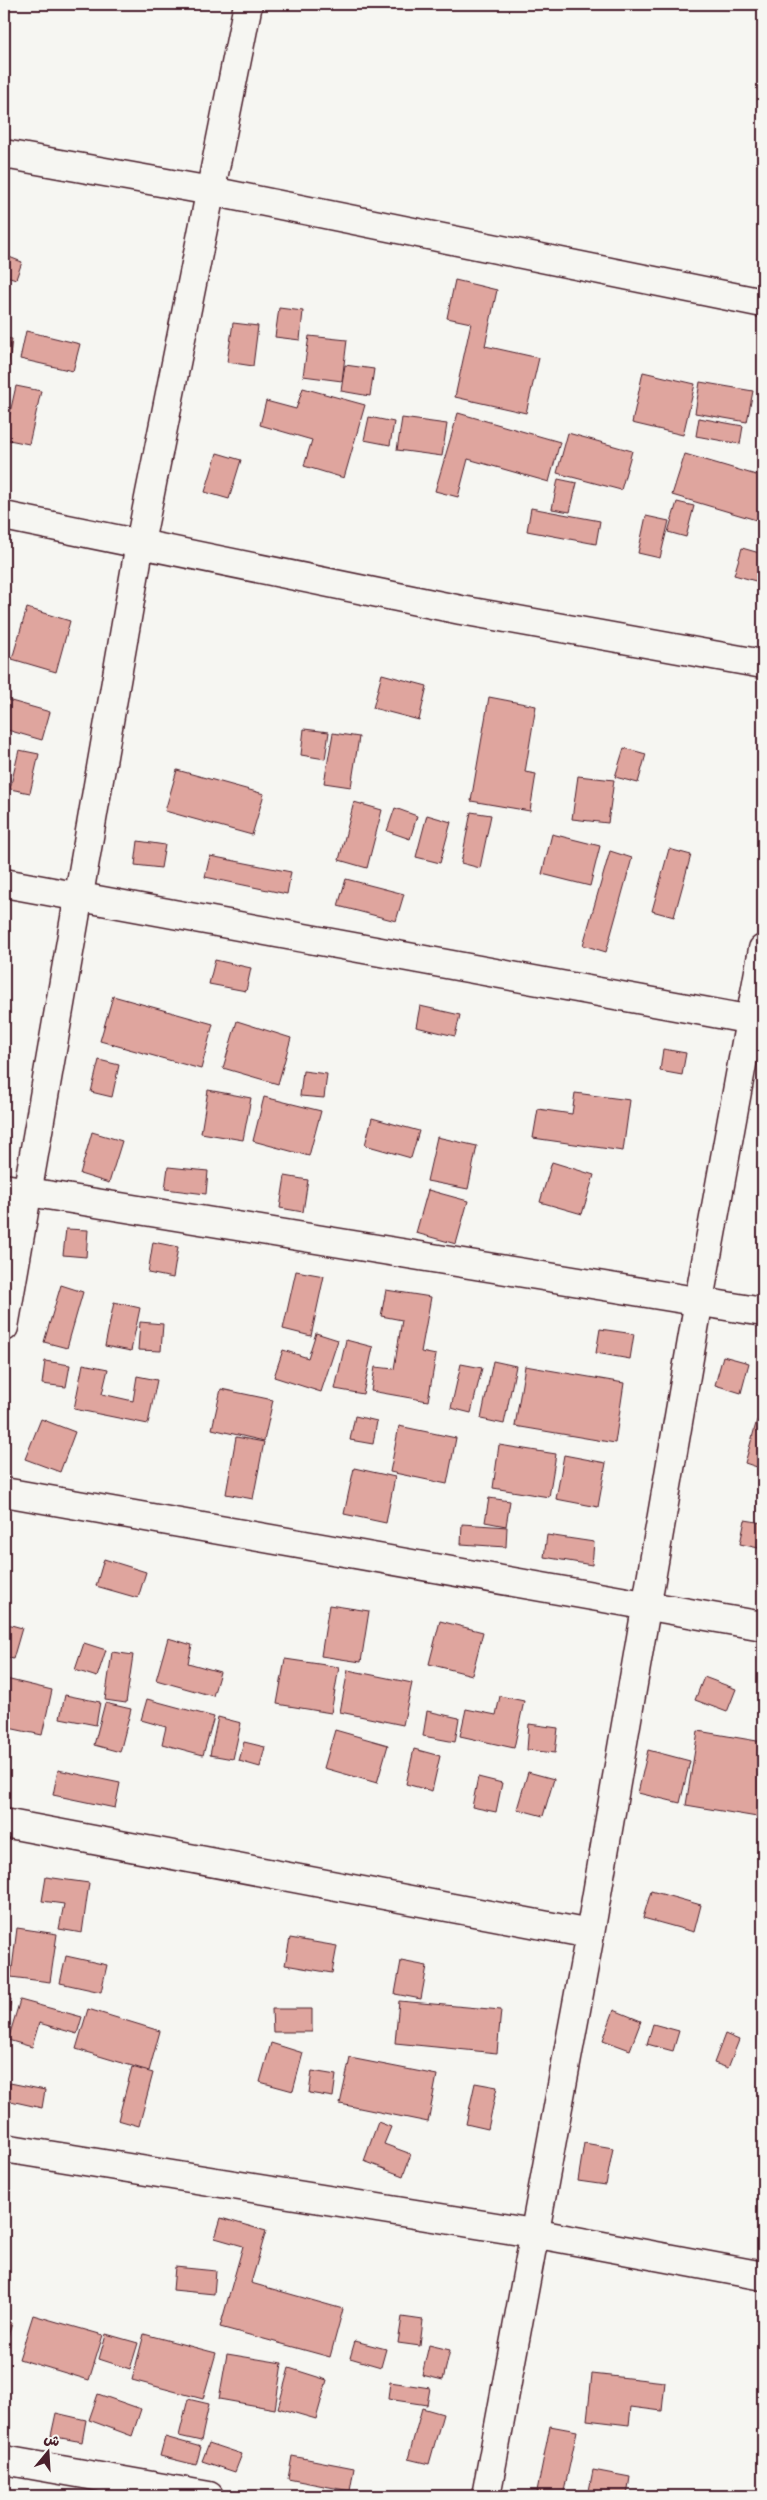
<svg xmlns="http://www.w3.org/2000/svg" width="767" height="2500" font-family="'Indie Flower','Playpen Sans Arabic',sans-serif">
<rect width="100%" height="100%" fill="#f6f6f2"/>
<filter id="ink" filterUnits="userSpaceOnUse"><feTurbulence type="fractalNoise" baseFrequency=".02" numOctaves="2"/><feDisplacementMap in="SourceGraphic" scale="10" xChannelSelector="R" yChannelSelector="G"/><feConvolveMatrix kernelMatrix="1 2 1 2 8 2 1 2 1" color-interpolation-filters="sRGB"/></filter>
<g filter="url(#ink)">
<g fill="#dfa59e" stroke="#4a1f2b">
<polygon points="4,255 22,262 16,279 4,275"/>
<polygon points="455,280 497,290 485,346 539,358 526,413 455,397 471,323 447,318"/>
<polygon points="279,308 303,311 300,340 275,337"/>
<polygon points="233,323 258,326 253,366 227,362"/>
<polygon points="26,331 80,344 73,371 20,359"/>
<polygon points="309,336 347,340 342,381 303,376"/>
<polygon points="4,338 12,339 7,380 4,380"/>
<polygon points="345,365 374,369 370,396 341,391"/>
<polygon points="643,372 695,384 683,435 632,423"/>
<polygon points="700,382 753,391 747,422 695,413"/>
<polygon points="16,386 41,391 29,444 4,439"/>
<polygon points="303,388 365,405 344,478 304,466 312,440 260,425 266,401 296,409"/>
<polygon points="458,413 560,442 549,482 468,459 458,497 435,491"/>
<polygon points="369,417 394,422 390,445 364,440"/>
<polygon points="402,418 447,424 442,456 397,450"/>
<polygon points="699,418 743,426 740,444 696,436"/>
<polygon points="568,433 632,451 621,490 557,473"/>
<polygon points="217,453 241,460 229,499 205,492"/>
<polygon points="685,454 756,475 760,460 763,461 763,522 672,495"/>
<polygon points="558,479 577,483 570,512 552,509"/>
<polygon points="677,502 694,506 686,537 668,532"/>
<polygon points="531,508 600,521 596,544 527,531"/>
<polygon points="646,516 669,521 660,558 638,553"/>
<polygon points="742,548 763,554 763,583 734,575"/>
<polygon points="27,608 70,621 56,672 12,659"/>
<polygon points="382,674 427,686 419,720 373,708"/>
<polygon points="489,697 536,706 525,772 536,774 530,811 471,801"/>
<polygon points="4,699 50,712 42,740 4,729"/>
<polygon points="304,729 329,732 325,759 301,755"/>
<polygon points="333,733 359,737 351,787 324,783"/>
<polygon points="624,748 646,754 638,783 615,777"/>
<polygon points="19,750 39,754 30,793 10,789"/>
<polygon points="177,770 264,794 252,835 165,811"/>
<polygon points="578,776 614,780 608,823 572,819"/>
<polygon points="354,802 382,810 367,868 339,860"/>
<polygon points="395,808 417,816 410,839 387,831"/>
<polygon points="471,812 491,815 480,868 461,863"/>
<polygon points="427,815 451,822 440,863 416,857"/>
<polygon points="552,834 600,846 590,886 542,874"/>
<polygon points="138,841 165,845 161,868 135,865"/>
<polygon points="669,849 691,855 674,917 652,911"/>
<polygon points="610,851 632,858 606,952 583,945"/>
<polygon points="210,856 291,872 287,894 205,877"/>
<polygon points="346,879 404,894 396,921 338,906"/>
<polygon points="215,960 251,968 246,991 209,984"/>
<polygon points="113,996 213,1024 201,1069 100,1041"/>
<polygon points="420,1006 460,1015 455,1036 416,1027"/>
<polygon points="237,1021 291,1038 278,1084 223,1068"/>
<polygon points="663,1049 686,1053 682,1075 660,1071"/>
<polygon points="99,1060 119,1065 112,1097 91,1092"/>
<polygon points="303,1071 327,1074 324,1098 300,1096"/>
<polygon points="208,1090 251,1098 243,1140 201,1133"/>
<polygon points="575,1093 630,1100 623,1151 533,1138 538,1109 572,1114"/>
<polygon points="264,1097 321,1111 309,1156 253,1141"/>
<polygon points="372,1118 419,1131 411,1158 365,1145"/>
<polygon points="92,1132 122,1141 109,1183 80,1174"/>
<polygon points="437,1137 477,1146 468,1189 427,1181"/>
<polygon points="552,1162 594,1175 582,1214 540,1202"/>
<polygon points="168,1167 208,1171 206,1194 165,1189"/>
<polygon points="285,1176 308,1180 303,1212 280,1208"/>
<polygon points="428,1190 468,1201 456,1244 416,1233"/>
<polygon points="66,1229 88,1230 86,1257 63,1255"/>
<polygon points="153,1242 178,1247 173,1278 148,1273"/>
<polygon points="296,1271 324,1276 311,1336 283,1329"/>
<polygon points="61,1285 83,1292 67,1348 44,1342"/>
<polygon points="386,1290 431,1297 421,1352 436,1355 428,1401 371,1391 375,1367 394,1369 402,1320 381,1316"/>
<polygon points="114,1302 140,1308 131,1351 105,1346"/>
<polygon points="140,1322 163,1324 161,1351 138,1350"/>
<polygon points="600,1329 634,1334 630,1359 596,1353"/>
<polygon points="316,1333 338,1340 321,1392 274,1377 283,1350 308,1358"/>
<polygon points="346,1340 373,1347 363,1394 335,1389"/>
<polygon points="723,1356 749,1363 741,1393 715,1385"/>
<polygon points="45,1361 70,1365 66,1387 42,1384"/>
<polygon points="493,1361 516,1366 504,1424 481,1419"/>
<polygon points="83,1364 108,1369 102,1394 133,1401 137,1376 157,1380 148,1424 74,1409"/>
<polygon points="461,1364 482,1368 471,1413 451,1408"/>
<polygon points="525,1366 624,1383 615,1443 515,1426"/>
<polygon points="221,1389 273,1400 264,1441 212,1429"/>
<polygon points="355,1416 377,1421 373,1444 350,1440"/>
<polygon points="41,1419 75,1432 60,1472 25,1459"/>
<polygon points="757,1420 763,1422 763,1469 745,1463"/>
<polygon points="399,1426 456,1438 447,1484 390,1472"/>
<polygon points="236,1437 264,1442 253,1499 226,1494"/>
<polygon points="499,1445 556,1454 549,1497 493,1488"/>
<polygon points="564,1455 606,1463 598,1507 556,1499"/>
<polygon points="354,1468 395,1477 386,1523 344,1514"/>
<polygon points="489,1498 510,1501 506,1526 485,1522"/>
<polygon points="745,1520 763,1523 763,1549 740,1544"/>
<polygon points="462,1524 507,1527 506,1547 461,1544"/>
<polygon points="547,1535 594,1542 592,1565 544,1557"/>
<polygon points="104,1559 146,1572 138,1598 96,1586"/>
<polygon points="329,1605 369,1611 361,1662 321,1656"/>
<polygon points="440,1621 483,1632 472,1675 429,1664"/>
<polygon points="4,1623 22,1628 13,1659 4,1656"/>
<polygon points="168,1638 192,1645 188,1663 220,1672 213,1696 156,1680"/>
<polygon points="84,1643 106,1650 97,1677 75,1670"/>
<polygon points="112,1652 133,1655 126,1703 105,1700"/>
<polygon points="285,1659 339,1667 331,1713 277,1704"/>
<polygon points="348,1670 412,1683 403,1725 340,1712"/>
<polygon points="704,1677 736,1689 727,1712 695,1700"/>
<polygon points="6,1679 52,1690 42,1735 4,1727 4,1691"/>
<polygon points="65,1695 100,1702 96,1725 60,1718"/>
<polygon points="500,1696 524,1701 514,1748 460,1736 466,1709 496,1715"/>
<polygon points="147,1699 214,1717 203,1755 162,1744 166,1727 141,1720"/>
<polygon points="105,1703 131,1709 120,1752 94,1745"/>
<polygon points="427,1711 459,1718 455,1742 423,1736"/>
<polygon points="218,1717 241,1723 233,1759 210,1755"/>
<polygon points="529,1724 558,1728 555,1753 527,1750"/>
<polygon points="335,1730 388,1745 377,1783 324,1768"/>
<polygon points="698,1731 763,1742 763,1818 686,1805"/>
<polygon points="244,1742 265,1747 260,1767 239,1761"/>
<polygon points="414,1749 440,1756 432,1791 406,1784"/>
<polygon points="648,1750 690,1761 680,1803 638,1793"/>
<polygon points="58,1770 120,1783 115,1808 53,1795"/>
<polygon points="528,1772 554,1779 543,1816 517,1809"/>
<polygon points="478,1777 502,1783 496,1812 472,1807"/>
<polygon points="46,1877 89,1883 82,1933 59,1929 64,1904 42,1901"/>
<polygon points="651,1891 701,1905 694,1932 643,1918"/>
<polygon points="17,1928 57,1934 50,1982 11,1977"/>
<polygon points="290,1938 337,1946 332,1973 285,1965"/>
<polygon points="66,1956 107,1965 101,1992 60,1983"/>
<polygon points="401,1961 427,1966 421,1999 395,1994"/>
<polygon points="4,1998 11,1999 4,2043"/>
<polygon points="20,2000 82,2017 77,2034 39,2023 32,2047 8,2040"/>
<polygon points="399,2001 501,2010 497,2053 395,2043"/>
<polygon points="88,2009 160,2031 149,2071 76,2049"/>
<polygon points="272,2009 312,2009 312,2032 273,2032"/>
<polygon points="614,2010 641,2021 630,2050 603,2040"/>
<polygon points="653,2024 679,2031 673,2051 647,2044"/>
<polygon points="725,2034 739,2040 728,2068 714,2063"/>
<polygon points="271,2043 303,2053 293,2091 260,2082"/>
<polygon points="350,2058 437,2075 428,2122 340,2104"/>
<polygon points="132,2067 153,2073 139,2126 118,2120"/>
<polygon points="312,2071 336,2075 333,2097 309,2093"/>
<polygon points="10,2083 45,2090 42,2108 6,2100"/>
<polygon points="475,2083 497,2087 488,2129 466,2124"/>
<polygon points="378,2122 391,2127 384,2144 411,2154 403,2176 364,2161"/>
<polygon points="584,2143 613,2148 606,2185 578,2181"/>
<polygon points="4,2189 10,2190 4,2225"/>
<polygon points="221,2218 266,2231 251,2283 343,2309 330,2357 220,2327 243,2246 215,2238"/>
<polygon points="175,2267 216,2271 214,2294 173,2290"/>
<polygon points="33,2315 103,2335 89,2380 19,2359"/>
<polygon points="402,2317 423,2320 420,2346 398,2343"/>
<polygon points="4,2320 12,2323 4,2350"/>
<polygon points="106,2334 138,2343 130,2369 99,2359"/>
<polygon points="144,2334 216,2353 203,2399 132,2380"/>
<polygon points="355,2341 386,2349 381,2367 350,2358"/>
<polygon points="429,2345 450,2350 443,2380 422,2375"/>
<polygon points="227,2354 282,2363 275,2409 219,2399"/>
<polygon points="289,2368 327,2380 316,2419 278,2408"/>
<polygon points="592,2374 665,2382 662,2411 631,2407 629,2425 587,2420"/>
<polygon points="390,2382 430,2388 427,2405 388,2399"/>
<polygon points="98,2394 141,2409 132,2436 89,2420"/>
<polygon points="188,2399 209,2404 201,2441 179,2436"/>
<polygon points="422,2408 443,2414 429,2464 408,2459"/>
<polygon points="56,2413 86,2420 82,2442 51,2436"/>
<polygon points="550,2426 577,2431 563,2496 536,2496"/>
<polygon points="165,2437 201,2447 196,2465 160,2456"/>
<polygon points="209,2443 242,2454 235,2472 202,2461"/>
<polygon points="292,2456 354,2468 350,2491 288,2479"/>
<polygon points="593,2470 630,2477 627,2496 588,2496"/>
</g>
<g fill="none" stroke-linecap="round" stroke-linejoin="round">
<defs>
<g id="minor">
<polyline points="4,154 211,191 763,303"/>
<polyline points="4,516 461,610 763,664"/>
<polyline points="4,883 763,1022"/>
<polyline points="4,1188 763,1312"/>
<polyline points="4,1327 140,543 248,4"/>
<polyline points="4,1492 763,1626"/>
<polyline points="4,1823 590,1934"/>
<polyline points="4,2148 533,2233 763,2276"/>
<polyline points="4,2460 209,2496"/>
<polyline points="486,2496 590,1934 699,1300 763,949"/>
</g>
</defs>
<use href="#minor" stroke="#4a1f2b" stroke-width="31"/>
<use href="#minor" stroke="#f6f6f2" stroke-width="28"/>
</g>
</g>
<rect width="767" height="2500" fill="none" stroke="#f6f6f2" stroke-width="20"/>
<rect x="10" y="10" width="747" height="2480" fill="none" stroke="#4a1f2b" stroke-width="2" filter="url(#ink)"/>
<g transform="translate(48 2452) rotate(18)" stroke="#f6f6f2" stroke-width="4" paint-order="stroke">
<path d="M0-4L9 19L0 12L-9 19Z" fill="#4a1f2b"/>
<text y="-8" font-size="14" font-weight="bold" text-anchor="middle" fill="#4a1f2b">ش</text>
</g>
</svg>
